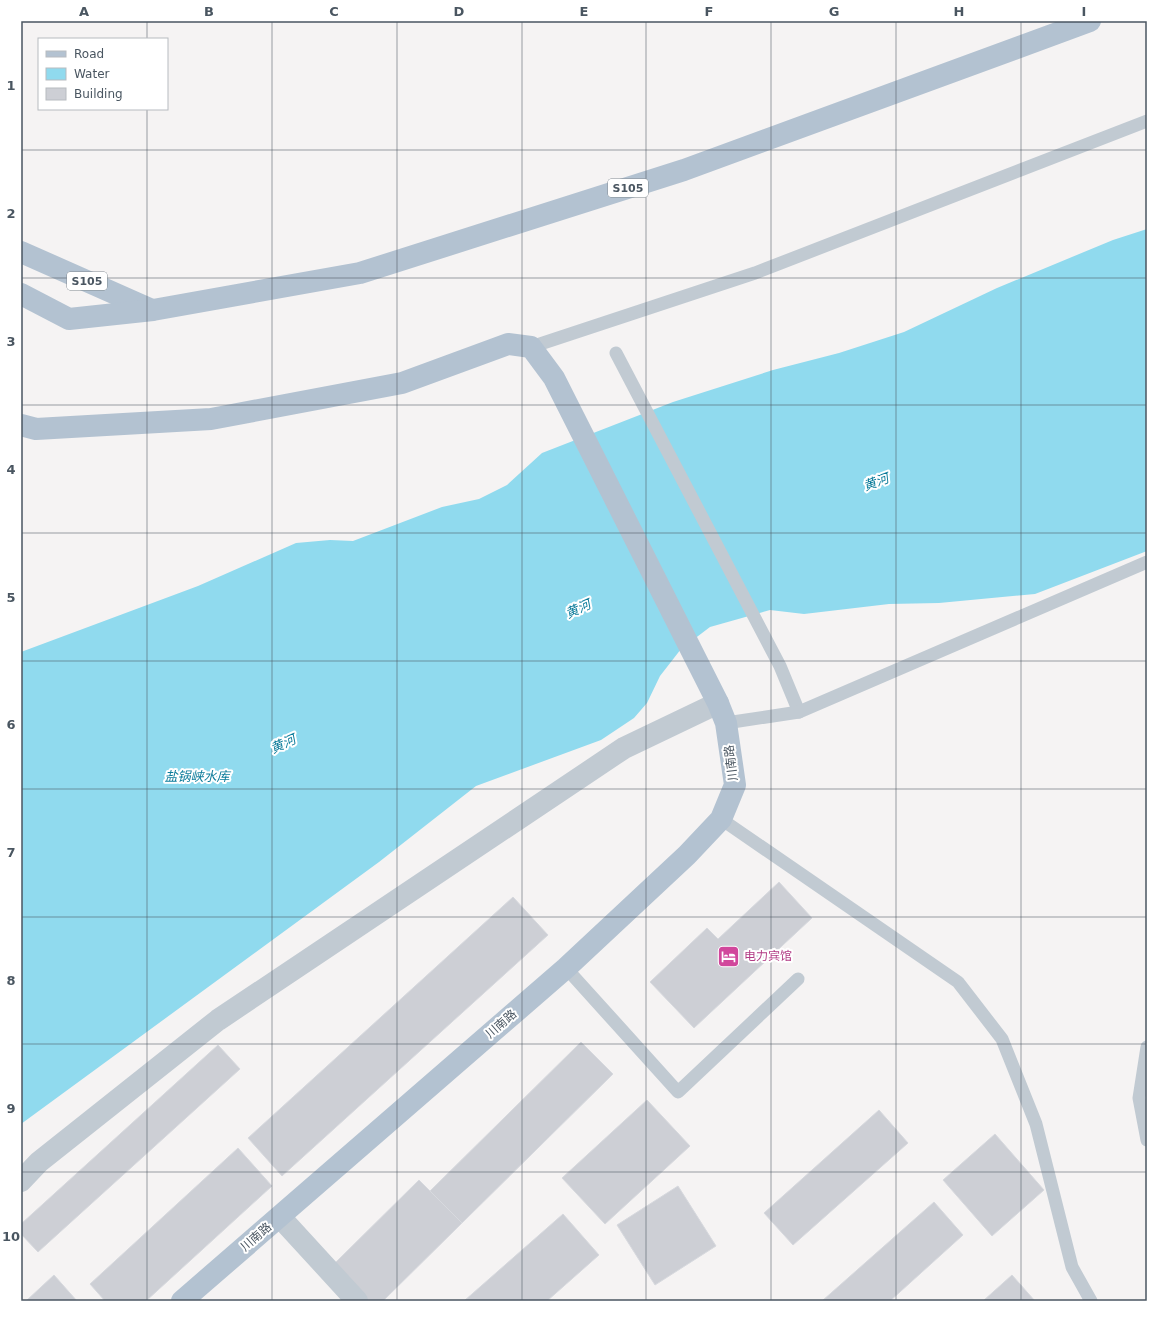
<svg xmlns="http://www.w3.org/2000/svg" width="1168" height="1322" font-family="'DejaVu Sans','Noto Sans SC',sans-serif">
<rect width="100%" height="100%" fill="#f5f3f3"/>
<polygon fill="#90daee" points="1147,229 1147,551 1035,594 939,603 889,604 804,614 770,610 710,627 681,649 660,676 647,703 634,718 601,740 476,786 379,862 21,1124 21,652 198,586 296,543 330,540 353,541 442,507 479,499 507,485 542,453 673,402 773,370 839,353 904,332 997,288 1113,240"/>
<g fill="#cdcfd5" stroke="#d7d9de">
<polygon points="779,882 812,918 694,1028 650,982 707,928 718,939"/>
<polygon points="513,897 548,935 282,1176 248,1138"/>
<polygon points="581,1042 613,1074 462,1223 430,1191"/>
<polygon points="218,1045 240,1069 38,1252 21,1234 21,1224"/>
<polygon points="647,1100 690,1146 605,1224 562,1178"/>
<polygon points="879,1110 908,1143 793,1245 764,1213"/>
<polygon points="995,1134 1044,1190 992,1236 943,1180"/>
<polygon points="238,1148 272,1186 146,1301 105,1301 90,1284"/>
<polygon points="419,1180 462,1223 383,1301 368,1301 333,1265"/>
<polygon points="678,1186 716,1246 655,1285 617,1225"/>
<polygon points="934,1202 963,1235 890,1301 822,1301"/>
<polygon points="563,1214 599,1255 547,1301 464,1301"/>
<polygon points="54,1275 77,1301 26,1301"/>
<polygon points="1012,1275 1035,1301 983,1301"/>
</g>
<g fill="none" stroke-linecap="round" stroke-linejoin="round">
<g stroke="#c1cad2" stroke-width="13">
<polyline points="531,347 755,273 1147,121"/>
<polyline points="616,353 780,666 799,712"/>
<polyline points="726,723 799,712 1147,562"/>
<polyline points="721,819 958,982 1002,1039 1036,1124 1072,1267 1091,1301"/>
<polyline points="566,968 678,1092 798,979"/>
<polyline points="1147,1047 1139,1098 1147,1140"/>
</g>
<g stroke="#c1cad2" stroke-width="22">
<polyline points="21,1181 39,1162 218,1020 624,748 718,703"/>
<polyline points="280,1217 357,1301"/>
</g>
<g stroke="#b3c2d1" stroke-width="22">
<polyline points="21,252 152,310"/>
<polyline points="21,294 69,319 153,310 360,273 684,170 1090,21"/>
<polyline points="21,425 36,429 211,419 402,383 508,344 531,347 554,378 718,703 726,723 735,785 721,819 687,855 566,968 182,1301"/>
</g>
</g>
<path fill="none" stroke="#4a5661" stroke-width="1" stroke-opacity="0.55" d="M147,21V39M272,21V1301M397,21V1301M522,21V1301M646,21V1301M771,21V1301M896,21V1301M1021,21V1301M147,109V1301M21,150H1147M21,278H1147M21,405H1147M21,533H1147M21,661H1147M21,789H1147M21,917H1147M21,1044H1147M21,1172H1147"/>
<defs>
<symbol id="hotel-square" viewBox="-11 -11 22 22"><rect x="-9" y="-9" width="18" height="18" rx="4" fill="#d1479c" stroke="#fff"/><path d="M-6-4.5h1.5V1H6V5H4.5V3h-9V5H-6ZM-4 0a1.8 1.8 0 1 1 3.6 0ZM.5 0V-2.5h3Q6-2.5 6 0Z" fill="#fff"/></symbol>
</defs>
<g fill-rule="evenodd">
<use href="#hotel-square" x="716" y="944" width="25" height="25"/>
</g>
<g text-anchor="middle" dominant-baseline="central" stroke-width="4" stroke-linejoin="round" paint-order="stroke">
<g fill="#fff" stroke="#808990" stroke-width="1">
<rect x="608" y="179" width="40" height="18" rx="3"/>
<rect x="67" y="272" width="40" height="18" rx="3"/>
</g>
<g font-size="11" font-weight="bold" fill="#4a5661">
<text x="628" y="188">S105</text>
<text x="87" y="281">S105</text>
</g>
<g font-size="12" fill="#4a5661" stroke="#fff">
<text transform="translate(731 763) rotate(-97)">川南路</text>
<text transform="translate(501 1024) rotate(-41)">川南路</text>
<text transform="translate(256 1237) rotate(-41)">川南路</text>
</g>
<g font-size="12" fill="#b23c85" stroke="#fff" text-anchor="start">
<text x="744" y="956">电力宾馆</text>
</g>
<g font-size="13" font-style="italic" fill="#0c7c9b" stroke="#fff">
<text transform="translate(876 482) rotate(-20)">黄河</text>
<text transform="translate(578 609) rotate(-25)">黄河</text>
<text transform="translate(283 744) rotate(-25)">黄河</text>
<text x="197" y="776">盐锅峡水库</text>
</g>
</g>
<rect width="1168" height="1322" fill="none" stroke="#ffffff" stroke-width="44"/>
<rect x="38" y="38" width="130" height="72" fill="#ffffff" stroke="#b7bbc0"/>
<rect x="46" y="51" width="20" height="6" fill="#b3c2d1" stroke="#b7bbc0"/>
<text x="74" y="58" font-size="12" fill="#4a5661">Road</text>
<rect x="46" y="68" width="20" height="12" fill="#90daee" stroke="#b7bbc0"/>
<text x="74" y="78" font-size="12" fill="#4a5661">Water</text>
<rect x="46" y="88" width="20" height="12" fill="#cdcfd5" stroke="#b7bbc0"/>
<text x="74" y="98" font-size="12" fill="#4a5661">Building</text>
<rect x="22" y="22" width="1124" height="1278" fill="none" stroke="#4a5661" stroke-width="1.5"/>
<g font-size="13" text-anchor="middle" font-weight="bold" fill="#4a5661">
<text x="84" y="16">A</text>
<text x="209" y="16">B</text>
<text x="334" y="16">C</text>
<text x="459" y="16">D</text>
<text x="584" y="16">E</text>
<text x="709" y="16">F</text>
<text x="834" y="16">G</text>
<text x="959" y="16">H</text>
<text x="1084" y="16">I</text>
<text x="11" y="90">1</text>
<text x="11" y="218">2</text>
<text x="11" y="346">3</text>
<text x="11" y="474">4</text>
<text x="11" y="602">5</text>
<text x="11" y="729">6</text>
<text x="11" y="857">7</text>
<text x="11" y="985">8</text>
<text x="11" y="1113">9</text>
<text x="11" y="1241">10</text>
</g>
</svg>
